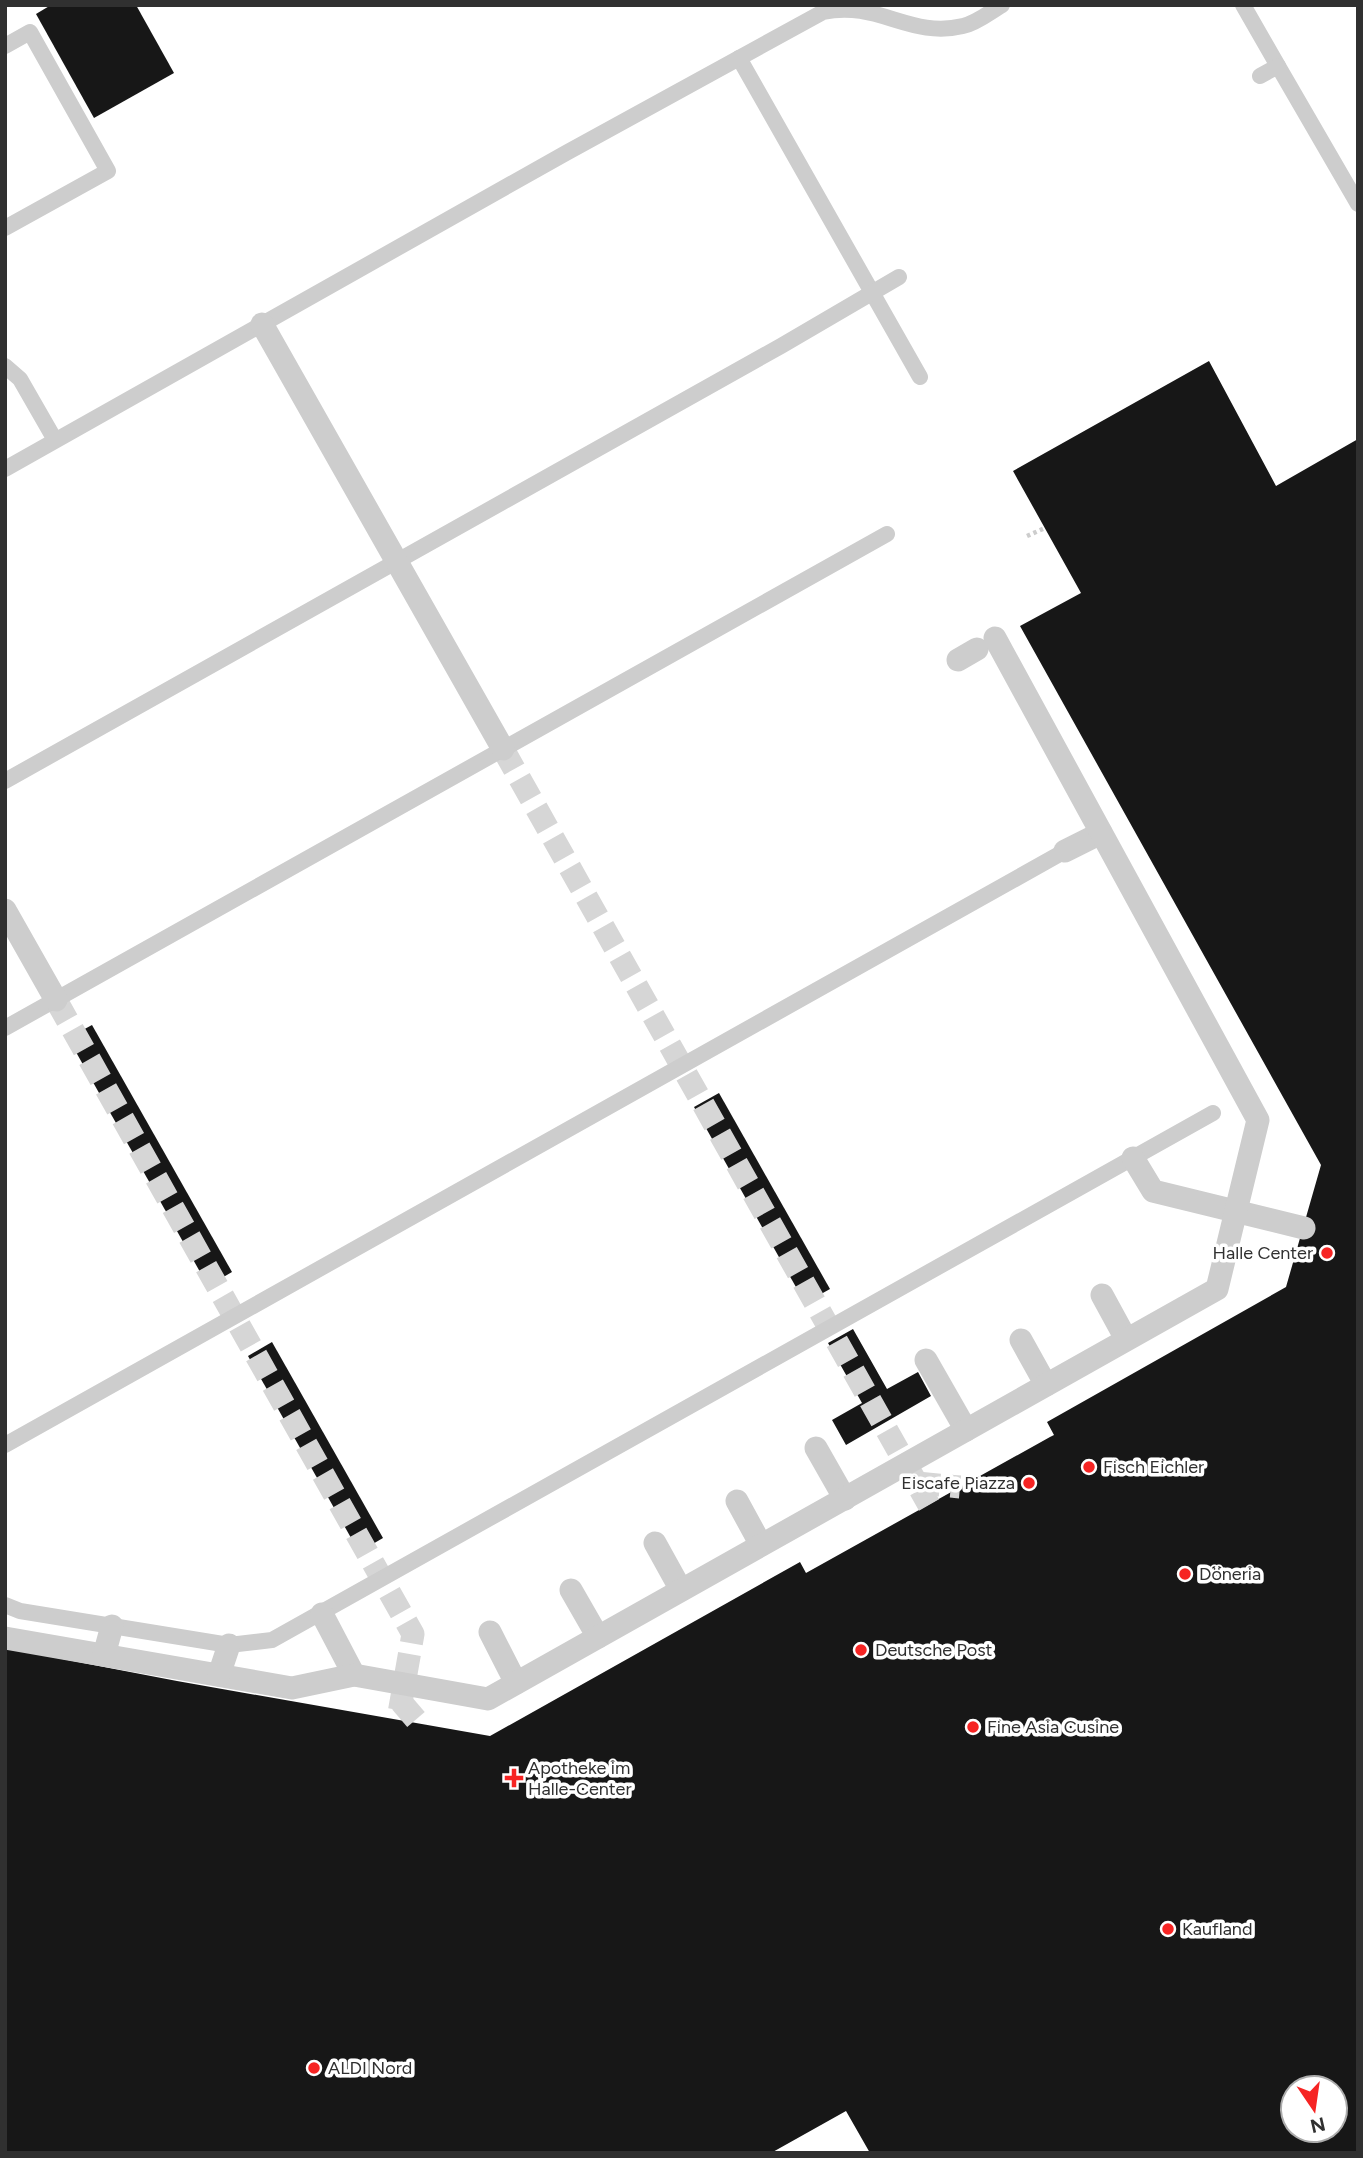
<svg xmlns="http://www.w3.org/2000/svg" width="1363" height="2158" font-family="Figtree,sans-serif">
<rect width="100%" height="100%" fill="#fff"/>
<g fill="#171717" fill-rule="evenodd">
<polygon points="51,5 136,5 174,73 94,118 36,14"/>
<path d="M1209,361L1276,486L1358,439V2153H870L846,2111L771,2153H5V1648L177,1681L490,1736L800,1562L806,1573L1050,1437L1054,1435L1047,1422L1286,1287L1321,1165L1020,626L1081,593L1013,471ZM1293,2088H1335V2130H1293Z"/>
<polygon points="92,1025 232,1272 208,1286 68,1038"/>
<polygon points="719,1093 830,1289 805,1303 694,1107"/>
<polygon points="853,1329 887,1389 918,1372 931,1396 846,1445 832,1420 862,1403 828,1343"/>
<polygon points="272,1342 383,1538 359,1552 248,1356"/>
</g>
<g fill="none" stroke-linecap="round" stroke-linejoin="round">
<g stroke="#d6d6d6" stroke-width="23" stroke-dasharray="23 11" stroke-linecap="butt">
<polyline points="503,749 929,1505"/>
<polyline points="56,1000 413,1634 398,1719"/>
<polyline points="917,1483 960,1487"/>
<polyline points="401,1702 419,1723"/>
</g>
<polyline stroke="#cdcdcd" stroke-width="4.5" stroke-dasharray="3.5 3.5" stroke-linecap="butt" points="1027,536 1045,528"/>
<g stroke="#cdcdcd" stroke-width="16">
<polyline points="1243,5 1278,66"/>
<polyline points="5,46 30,32 108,171 5,228"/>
<polyline points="739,58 920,377"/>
<polyline points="1260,76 1278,66 1358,204"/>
<polyline points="5,366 20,379 55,440"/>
<path d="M5,469L566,153L823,12C878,0 910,39 963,26C977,23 990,12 1002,5"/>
<polyline points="5,781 781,346 899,277"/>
<polyline points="5,1028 887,534"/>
<polyline points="5,1445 1065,851"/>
<polyline points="5,1605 20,1611 229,1645 272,1640 1213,1113"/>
</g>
<g stroke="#cdcdcd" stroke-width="23">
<polyline points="262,324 503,749"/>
<polyline points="958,660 977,649"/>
<polyline points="1065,851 1101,833"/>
<polyline points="5,910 56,1000"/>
<polyline points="1133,1158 1153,1191 1304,1228"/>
<polyline points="1102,1295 1126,1339"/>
<polyline points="1021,1340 1046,1385"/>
<polyline points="926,1360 966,1430"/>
<polyline points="816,1448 845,1499"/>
<polyline points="737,1501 761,1545"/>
<polyline points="655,1543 681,1590"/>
<polyline points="571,1590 598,1637"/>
<polyline points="322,1614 354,1675"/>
<polyline points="490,1632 516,1683"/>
<polyline points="5,1638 292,1688 354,1675 488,1699 1217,1289 1258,1120 995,638"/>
<polyline points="104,1655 112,1626"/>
<polyline points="219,1675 229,1645"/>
</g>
</g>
<g fill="#f62423" stroke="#fff" stroke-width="2.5">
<circle cx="1327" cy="1253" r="7"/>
<circle cx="1089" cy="1467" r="7"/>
<circle cx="1029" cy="1483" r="7"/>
<circle cx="1185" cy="1574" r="7"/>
<circle cx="861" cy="1650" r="7"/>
<circle cx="973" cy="1727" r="7"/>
<path d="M510.5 1767.5h7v7h7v7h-7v7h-7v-7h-7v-7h7z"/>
<circle cx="1168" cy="1929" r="7"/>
<circle cx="314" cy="2068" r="7"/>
</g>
<g text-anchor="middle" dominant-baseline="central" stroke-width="7" stroke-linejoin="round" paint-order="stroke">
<g font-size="18" fill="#303030" stroke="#fff" text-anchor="start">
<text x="1313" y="1253" text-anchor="end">Halle Center</text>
<text x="1103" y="1467">Fisch Eichler</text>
<text x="1015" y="1483" text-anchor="end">Eiscafe Piazza</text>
<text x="1199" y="1574">Döneria</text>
<text x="875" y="1650">Deutsche Post</text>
<text x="987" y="1727">Fine Asia Cusine</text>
<text x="528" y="1768">Apotheke im<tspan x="528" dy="21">Halle-Center</tspan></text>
<text x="1182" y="1929">Kaufland</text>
<text x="328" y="2068">ALDI Nord</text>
</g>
</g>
<rect width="1363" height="2158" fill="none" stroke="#303030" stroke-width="14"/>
<g transform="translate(1314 2109) rotate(167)"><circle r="33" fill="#ffffff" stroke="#acacac" stroke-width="2"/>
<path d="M0-5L12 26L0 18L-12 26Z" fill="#f62423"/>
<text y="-10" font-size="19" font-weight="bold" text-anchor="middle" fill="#303030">N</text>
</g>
</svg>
